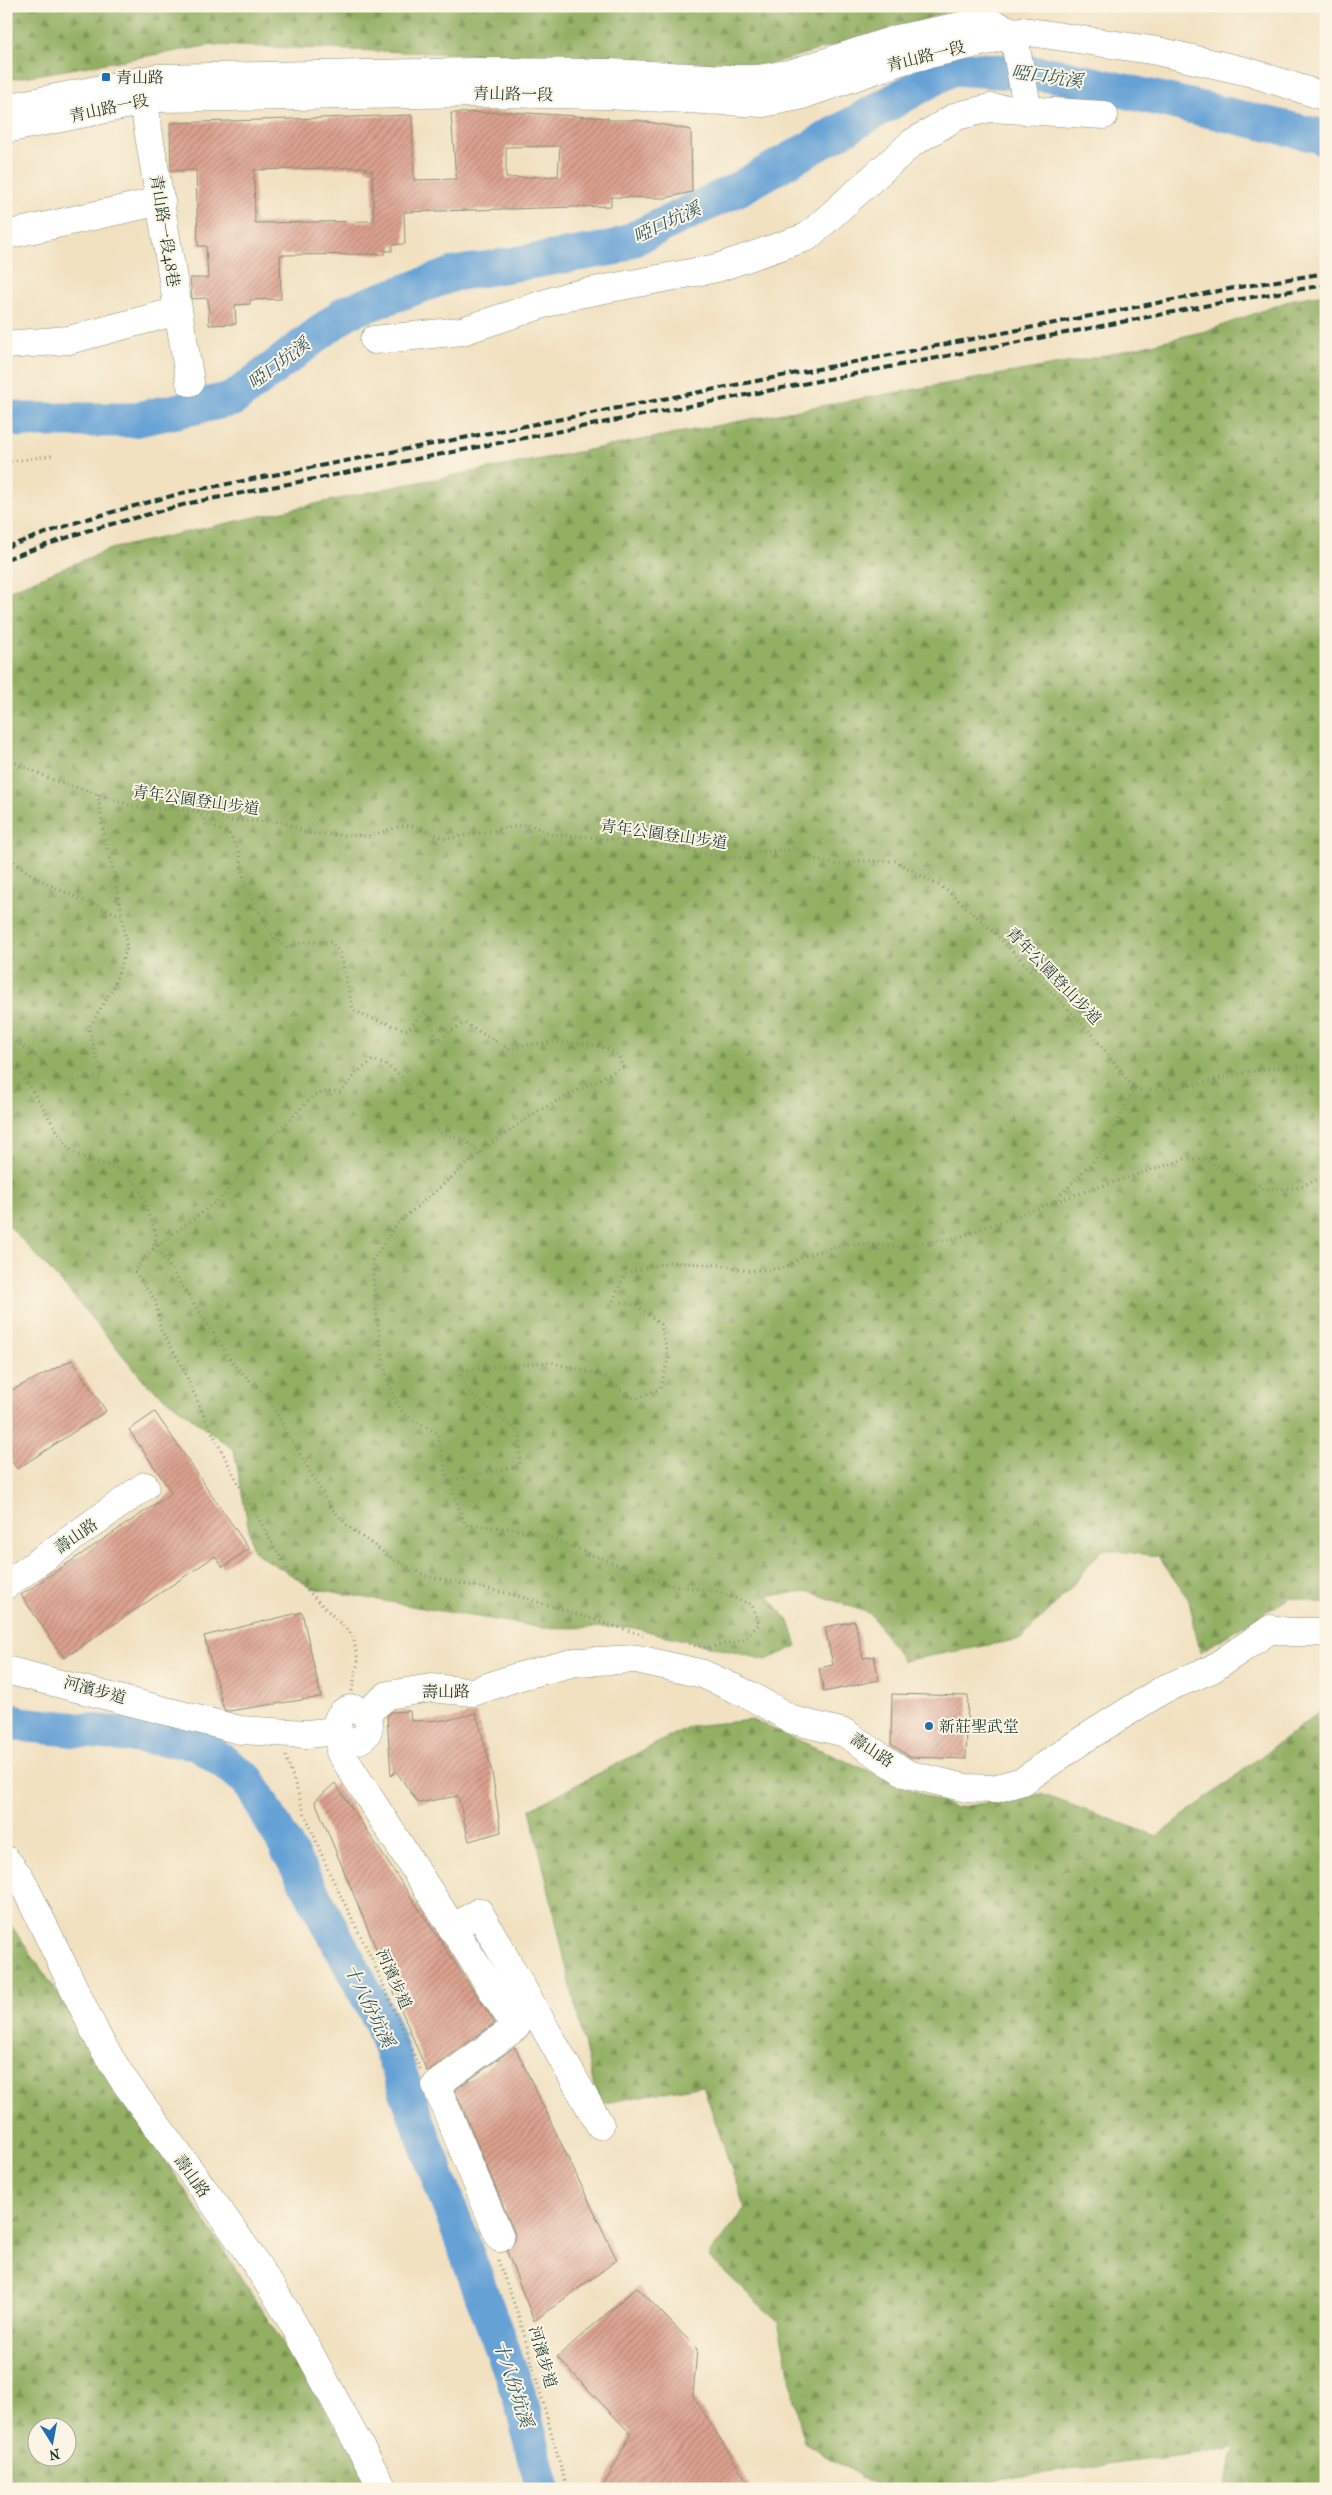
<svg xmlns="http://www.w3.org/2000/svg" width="1332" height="2495" font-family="'IM FELL French Canon','Noto Serif TC',serif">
<defs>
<pattern id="forest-firs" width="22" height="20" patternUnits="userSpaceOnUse" patternTransform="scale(1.25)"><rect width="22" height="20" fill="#92af62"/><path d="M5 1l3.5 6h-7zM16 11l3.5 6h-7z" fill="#779052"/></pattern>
<pattern id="building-hatch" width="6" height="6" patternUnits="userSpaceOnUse" patternTransform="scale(1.25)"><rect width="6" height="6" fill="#dca18f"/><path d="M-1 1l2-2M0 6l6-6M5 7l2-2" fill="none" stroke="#b28476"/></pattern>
</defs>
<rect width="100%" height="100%" fill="#fcf5e5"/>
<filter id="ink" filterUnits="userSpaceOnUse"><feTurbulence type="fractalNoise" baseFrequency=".02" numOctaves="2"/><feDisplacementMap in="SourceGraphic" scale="10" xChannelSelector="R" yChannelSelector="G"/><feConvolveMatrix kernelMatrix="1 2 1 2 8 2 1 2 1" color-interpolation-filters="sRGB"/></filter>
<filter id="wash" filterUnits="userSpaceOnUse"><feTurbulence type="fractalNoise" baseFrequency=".0096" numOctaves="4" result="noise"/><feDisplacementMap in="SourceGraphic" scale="20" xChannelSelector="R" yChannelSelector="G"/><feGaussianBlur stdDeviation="1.12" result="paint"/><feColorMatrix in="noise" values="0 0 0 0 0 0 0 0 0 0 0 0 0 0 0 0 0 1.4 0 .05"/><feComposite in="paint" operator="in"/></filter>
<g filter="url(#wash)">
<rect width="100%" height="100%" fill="#f1e1c1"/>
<g fill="url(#forest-firs)" stroke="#58764b" fill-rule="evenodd">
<polygon points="6,6 970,6 766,65 212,45 6,80"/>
<polygon points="1326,294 1326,1604 1291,1597 1200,1652 1189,1600 1158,1556 1102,1549 1066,1593 1021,1639 903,1661 871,1614 811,1592 767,1595 789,1621 797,1646 766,1660 630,1627 545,1628 423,1608 312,1588 253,1551 234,1450 147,1384 68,1290 6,1222 6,592 110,549 393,487 847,401 1089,359 1210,330 1294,299"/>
<polygon points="1326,1707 1326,2489 1223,2489 1236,2448 923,2489 882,2489 804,2442 778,2322 708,2256 745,2209 703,2085 598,2104 530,1809 690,1726 752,1720 954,1808 1041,1794 1157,1836"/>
<path d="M6,1918L80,2026L376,2489H6ZM38,2428H68V2458H38Z"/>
</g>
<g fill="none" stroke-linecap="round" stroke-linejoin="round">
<g stroke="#65a1d5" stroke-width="35">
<polyline points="6,416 22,420 133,420 233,399 347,312 454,274 614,248 738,189 952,68 1055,75 1320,136 1326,140"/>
<polyline points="6,1717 20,1724 197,1742 249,1781 309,1887 380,2020 520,2397 543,2489"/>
</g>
</g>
<g id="blocks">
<g fill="url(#building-hatch)" fill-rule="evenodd">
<path d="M511,112L608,118V120H637L691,130L692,192L665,198L611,197V206L404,212L405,244L392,245V251H385V254L280,255L281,299L250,300V304L235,305L236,324L209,325L208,298L192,299L190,278H208L206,246H198L196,170L171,171L170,123L412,115L414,180L456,179L451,113ZM560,146L558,176L506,178V147ZM365,167L366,170H372L374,221L255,223L254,170Z"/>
<polygon points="72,1360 106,1411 17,1469 6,1453 6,1393"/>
<polygon points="155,1412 249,1549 223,1567 215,1556 64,1658 21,1595 172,1493 129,1430"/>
<polygon points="302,1612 321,1697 229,1711 224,1710 204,1636"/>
<polygon points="855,1621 863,1658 874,1656 879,1680 824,1692 819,1668 833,1665 825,1627"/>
<polygon points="892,1694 968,1696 966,1759 910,1757 891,1744"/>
<polygon points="410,1711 411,1721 448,1720 476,1713 492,1772 501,1832 469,1841 458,1796 418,1803 396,1771 391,1776 387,1716 391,1712"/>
<polygon points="335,1783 495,2023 427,2072 315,1801"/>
<polygon points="515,2047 617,2260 534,2321 507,2252 515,2240 514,2232 455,2090"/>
<polygon points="637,2287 697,2349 693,2396 752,2489 602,2489 631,2434 557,2357"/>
</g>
</g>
</g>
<g filter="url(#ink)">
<use href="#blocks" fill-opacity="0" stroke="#888f7a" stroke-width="1"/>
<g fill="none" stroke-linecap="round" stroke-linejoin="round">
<defs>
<g id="minor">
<polyline points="1013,32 1028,111"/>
<polyline points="140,81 190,382"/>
<polyline points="6,108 157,78 474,72 610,73 727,79 759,79 793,73 897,39 986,21 1013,32"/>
<polyline points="6,129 160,98 480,93 606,95 763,103 799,96 903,60 990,40 1013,32 1023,31 1157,51 1249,72 1326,97"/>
<polyline points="6,235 161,201"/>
<polyline points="374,340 462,331 568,296 717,268 807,237 912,143 957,116 990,108 1104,115"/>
<polyline points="6,345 69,340 178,311"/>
<polyline points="6,1585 145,1486"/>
<polyline points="6,1670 240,1730 307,1734 337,1731"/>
<circle cx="353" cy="1725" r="16"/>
<polyline points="365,1714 388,1695 431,1688 473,1692 517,1677 576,1662 637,1659 703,1674 749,1695 793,1720 845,1733 907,1774 966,1788 994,1789 1023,1781 1084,1739 1164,1689 1212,1669 1271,1629 1290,1632 1326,1632"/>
<polyline points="343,1739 340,1752 516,2027 436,2085 500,2238"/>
<path d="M6,1860L21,1879L100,2042L123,2079C176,2153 233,2225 281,2303C318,2363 347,2428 384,2489"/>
<polyline points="452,1929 479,1912 600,2125"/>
</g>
</defs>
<use href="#minor" stroke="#888f7a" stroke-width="29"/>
<g stroke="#888f7a" stroke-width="3" stroke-dasharray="1 4" stroke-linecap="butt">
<polyline points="6,462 55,455"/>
<path d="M6,763L13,762L56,781L140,808L198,811L231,821L283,822L306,833L370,836L401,826H414L446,839L528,824L552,834L655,843L715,856L744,858L759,852L796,849L815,859L841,865L857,861H895L945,889L994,932L1093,1035L1134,1089C1174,1094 1210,1080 1248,1072C1274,1067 1300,1066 1326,1066"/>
<polyline points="98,794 105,842 115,877 122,915"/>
<path d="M198,811L207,824L229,834L240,853L245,887L275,939L287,948L305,942H331L340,953L353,1009L364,1016L407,1030L425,1012L438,1040L464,1023L509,1049C530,1041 602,1038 618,1056C620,1059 621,1064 623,1067L536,1112L492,1143L398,1223L372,1261C376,1302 378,1377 402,1411C409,1420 427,1427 437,1433L448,1481L466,1525L507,1528L539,1534L666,1584L719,1592L752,1605L759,1624L743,1640L707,1648L686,1644"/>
<path d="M6,855C38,885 82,899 122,916L127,948L113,988L89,1028L102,1076L64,1083L33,1053L6,1036"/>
<polyline points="6,1062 21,1073 68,1148 78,1155 126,1172 140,1189 156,1235 153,1248"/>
<polyline points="1321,1122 1326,1117"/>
<polyline points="1054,1201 1103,1151 1134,1089"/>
<polyline points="153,1249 224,1196 249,1161 313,1096 323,1092 340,1092 359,1071 373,1060 386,1065 399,1074 415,1096 428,1108 439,1133 463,1139 481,1154"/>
<polyline points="448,1481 519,1466 521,1434 467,1391 459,1370 550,1362 605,1376 629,1397 638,1398 660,1388 669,1357 660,1324 637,1305 613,1301 625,1274 668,1262 722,1265 749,1271 783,1268 806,1255 838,1246 866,1244 896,1247 957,1238 1068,1197 1185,1159 1204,1159 1266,1189 1296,1188 1326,1176"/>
<polyline points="351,1696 358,1661 353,1636 289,1572 239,1485 206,1420 180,1362 161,1330 155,1300 134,1271 153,1249 161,1254 235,1366 267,1397 331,1508 351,1529 393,1559 426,1576 515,1595 643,1635"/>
<polyline points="286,1756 304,1812 329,1872 372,1959 420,2069"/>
<polyline points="498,2260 520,2320 567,2489"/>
</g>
<use href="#minor" stroke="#fff" stroke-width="28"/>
<g stroke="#1f3d34" stroke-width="4" stroke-dasharray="8 4" stroke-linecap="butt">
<polyline points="6,547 83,520 186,492 1234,288 1326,273"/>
<polyline points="6,559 86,531 190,503 1235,300 1326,285"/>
</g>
</g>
</g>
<g fill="#1f6fb2" stroke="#fcf5e5" stroke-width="2">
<rect x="101" y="72" width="10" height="10" rx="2.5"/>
<circle cx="929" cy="1726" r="5"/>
</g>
<g text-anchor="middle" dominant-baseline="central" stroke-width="4" stroke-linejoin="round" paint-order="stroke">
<g font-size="16" fill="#1f3d34" stroke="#fcf5e5">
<text transform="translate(926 56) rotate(-14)">青山路一段</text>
<text transform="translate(513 94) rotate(1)">青山路一段</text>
<text transform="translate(109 108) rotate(-12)">青山路一段</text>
<text transform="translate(165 231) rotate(81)">青山路一段48巷</text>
<text transform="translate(196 800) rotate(8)">青年公園登山步道</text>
<text transform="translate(664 834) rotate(8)">青年公園登山步道</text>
<text transform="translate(1054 976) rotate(46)">青年公園登山步道</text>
<text transform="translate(76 1536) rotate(-35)">壽山路</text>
<text transform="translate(95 1690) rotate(15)">河濱步道</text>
<text x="446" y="1691">壽山路</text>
<text transform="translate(872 1750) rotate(33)">壽山路</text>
<text transform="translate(394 1979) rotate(66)">河濱步道</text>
<text transform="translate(192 2176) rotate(54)">壽山路</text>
<text transform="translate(543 2357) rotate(74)">河濱步道</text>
</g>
<g font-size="16" fill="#1f3d34" stroke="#fcf5e5" text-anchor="start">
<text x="116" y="77">青山路</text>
<text x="939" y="1726">新莊聖武堂</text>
</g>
<g font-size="18" font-style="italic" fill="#345b64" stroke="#fcf5e5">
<text transform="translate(1047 77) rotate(8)">啞口坑溪</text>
<text transform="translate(667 223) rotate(-25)">啞口坑溪</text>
<text transform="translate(279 364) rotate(-37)">啞口坑溪</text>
<text transform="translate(369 2006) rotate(64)">十八份坑溪</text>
<text transform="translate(513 2384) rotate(72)">十八份坑溪</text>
</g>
</g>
<rect width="1332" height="2495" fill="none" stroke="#fcf5e5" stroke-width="25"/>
<g transform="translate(52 2442) rotate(169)"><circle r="24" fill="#fcf5e5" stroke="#a4ab9e"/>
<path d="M0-4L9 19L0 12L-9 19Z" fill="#1f6fb2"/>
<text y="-8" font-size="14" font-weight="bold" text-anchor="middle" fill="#1f3d34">N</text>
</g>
</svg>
